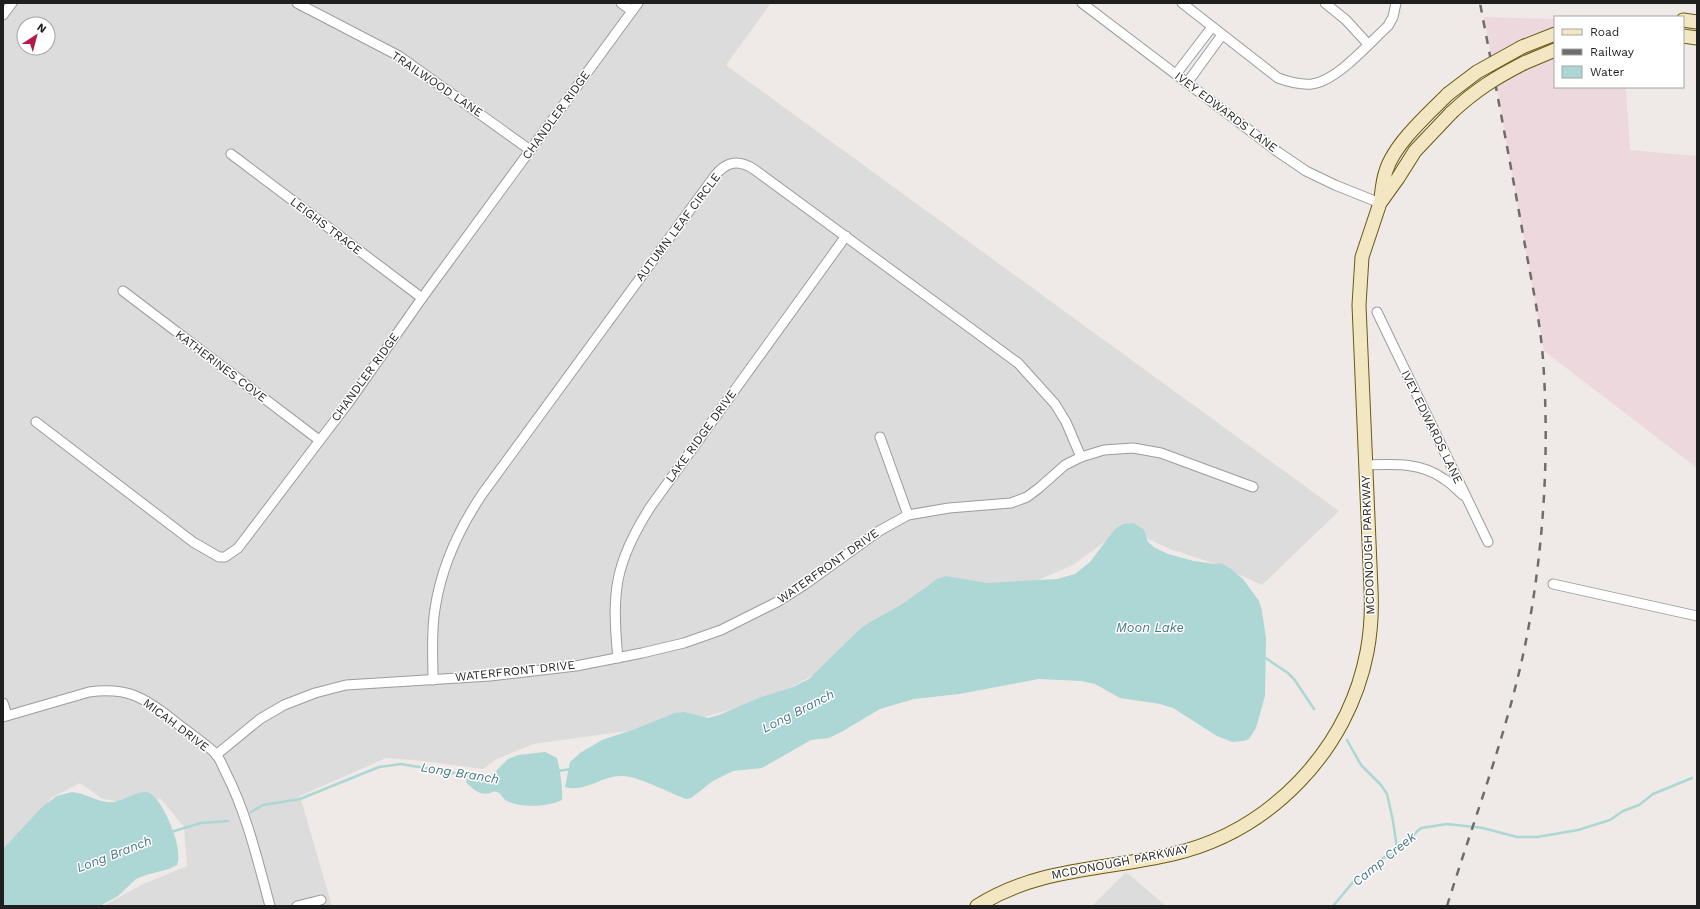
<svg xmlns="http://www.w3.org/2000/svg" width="1700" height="909" font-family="'Work Sans',sans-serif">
<rect width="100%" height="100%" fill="#efeae7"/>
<g fill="#dddcdc" fill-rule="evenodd">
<path d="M3,3H771L726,65L1339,511L1262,585L1216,564L1170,549L1124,528L1073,565L1036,581L983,586L929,584L815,674L772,698L679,724L533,744L497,759L483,769L414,760L386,758L300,796L332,906H103L143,884L187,866L184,827L161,799L127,804L101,798L80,783L51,798L3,864ZM24,24H48V48H24Z"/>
<polygon points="1126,872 1166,906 1092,906"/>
</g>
<polygon fill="#edd8dd" points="1484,17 1555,19 1555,87 1626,87 1630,150 1697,156 1697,468 1544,351"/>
<g fill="#add7d4">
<path d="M1134,523L1144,530L1148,542L1155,548L1168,554L1194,561L1215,564L1221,563L1231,569L1243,579L1259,601L1262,611L1266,638L1265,696L1256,728L1249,739L1243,741L1232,742L1217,736L1173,708L1160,704L1120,698L1095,684L1081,681L1039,679L959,694L914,699L880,709L843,731L829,738L811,740L762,768L733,771L713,781L691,798L686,799C669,793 639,776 622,776C602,775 585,793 565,787L570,762L580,753L602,740L635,729L675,713L684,712L708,718L719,715L761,697L793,687L809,679L860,629L870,622L901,605L937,579L946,576L987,583L1057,579L1075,574L1090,562L1115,529L1123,524Z"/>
<path d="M545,752L557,758C560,770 563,787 562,800C548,807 521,808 507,801C503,799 502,795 499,793C495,791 493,792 490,793C480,796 472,789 466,782L467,779L493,774L508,759L518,755Z"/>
<path d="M72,792C87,793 99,804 114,802C125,801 140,787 151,794C165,804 184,850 177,865L169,869L146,875L136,879L118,896L100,906H3V849L43,806L57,796Z"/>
</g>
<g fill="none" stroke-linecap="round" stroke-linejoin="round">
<g stroke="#add7d4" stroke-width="2.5">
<polyline points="1264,657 1288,673 1294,679 1314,709"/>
<polyline points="1347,740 1361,765 1381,785 1387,794 1393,821 1397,848"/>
<polyline points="558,771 571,769"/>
<polyline points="251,812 263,805 300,799 379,767 401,764 478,777"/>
<polyline points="171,832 201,823 228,821"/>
<polyline points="1333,906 1354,881 1383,858 1391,855 1421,828 1447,824 1483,828 1517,837 1537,837 1578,830 1610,820 1623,811 1639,805 1653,794 1692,778"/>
</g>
<defs>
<g id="street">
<polyline points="297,3 399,56 530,150"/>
<polyline points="621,3 632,11"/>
<polyline points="1082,3 1278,152 1306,171 1335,185 1380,203"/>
<path d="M1182,3L1278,78C1289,82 1300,85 1312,84C1337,81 1369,43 1388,26L1393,17L1396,3"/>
<polyline points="1325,3 1346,20 1368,44"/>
<polyline points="3,15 12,3"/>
<polyline points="1176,74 1212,27"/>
<polyline points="1187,83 1222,35"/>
<polyline points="231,154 422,298"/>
<polyline points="123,291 319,440"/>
<polyline points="1377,312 1488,542"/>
<polyline points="36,422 193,542 219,557 225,557 238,548 349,402 422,298 638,3"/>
<polyline points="880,437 908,515"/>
<path d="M1366,465C1393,464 1421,462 1444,479C1451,483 1457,490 1463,495"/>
<polyline points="1553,584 1697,616"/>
<path d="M618,658C611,592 615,562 651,506L846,236"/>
<path d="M433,680C433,656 431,632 435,609C441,568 460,527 483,493L714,177C726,161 739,159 755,170L1018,363L1055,404L1066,422L1081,457"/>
<polyline points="3,703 7,715"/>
<path d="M3,717L89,692C127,687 144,697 173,720C186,731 204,742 216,754C220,759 223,767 226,773C247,814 258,862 270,906"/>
<polyline points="216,755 260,719 284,705 315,693 346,685 490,676 576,666 642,653 684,643 721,630 777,602 804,585 879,531 908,515 949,508 1011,503 1027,497 1039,488 1065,465 1081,457 1104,450 1133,448 1161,453 1253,487"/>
<polyline points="297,906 321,900"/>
</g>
<g id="secondary">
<polyline points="1683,20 1697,22"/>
<polyline points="1683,36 1697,38"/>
<polyline points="1522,47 1555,34"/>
<polyline points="1524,63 1555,50"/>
<path d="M1381,198C1382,190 1383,179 1386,171C1394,144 1429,113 1448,94"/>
<path d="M977,906C1039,867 1105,870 1173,854C1271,831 1348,750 1367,652C1371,631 1372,610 1371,589L1359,305L1362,257L1380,203L1398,178L1415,151L1452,112"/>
</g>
</defs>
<use href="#street" stroke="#9c9c9c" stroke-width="11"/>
<use href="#secondary" stroke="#695a13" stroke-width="15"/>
<use href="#street" stroke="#fff" stroke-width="9"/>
<use href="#secondary" stroke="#f2e7c2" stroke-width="13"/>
<path stroke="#6d6d6d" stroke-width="2.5" stroke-dasharray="8 8" stroke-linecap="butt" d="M1447,906C1477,809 1515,713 1531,613C1545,529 1549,443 1543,359C1540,319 1531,279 1524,240C1510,161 1495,82 1480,3"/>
<defs>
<g id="secondary-bridge">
<polyline points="1448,94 1477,72 1522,47"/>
<path d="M1452,112C1477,89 1495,78 1524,63"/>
</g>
</defs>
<use href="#secondary-bridge" stroke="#695a13" stroke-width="15" stroke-linecap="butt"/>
<use href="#secondary-bridge" stroke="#f2e7c2" stroke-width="13"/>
</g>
<g text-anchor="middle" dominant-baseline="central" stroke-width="3" stroke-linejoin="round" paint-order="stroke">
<g font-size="12" fill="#1f1f1f" stroke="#fff">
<text transform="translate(437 84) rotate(34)">TRAILWOOD LANE</text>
<text transform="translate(1226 112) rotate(37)">IVEY EDWARDS LANE</text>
<text transform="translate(556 115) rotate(-54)">CHANDLER RIDGE</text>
<text transform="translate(326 226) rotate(37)">LEIGHS TRACE</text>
<text transform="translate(678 227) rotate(-53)">AUTUMN LEAF CIRCLE</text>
<text transform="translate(221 366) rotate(37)">KATHERINES COVE</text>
<text transform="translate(365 377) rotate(-54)">CHANDLER RIDGE</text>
<text transform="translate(1432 427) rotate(64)">IVEY EDWARDS LANE</text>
<text transform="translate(701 436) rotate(-54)">LAKE RIDGE DRIVE</text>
<text transform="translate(1368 545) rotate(-92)">MCDONOUGH PARKWAY</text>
<text transform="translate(828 566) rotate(-35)">WATERFRONT DRIVE</text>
<text transform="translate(515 671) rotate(-6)">WATERFRONT DRIVE</text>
<text transform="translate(176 725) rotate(37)">MICAH DRIVE</text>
<text transform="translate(1120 862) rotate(-11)">MCDONOUGH PARKWAY</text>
</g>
<g font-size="13" font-style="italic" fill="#497986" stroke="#fff">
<text x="1150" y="627">Moon Lake</text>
<text transform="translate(798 711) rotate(-27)">Long Branch</text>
<text transform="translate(460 773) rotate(9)">Long Branch</text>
<text transform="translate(114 854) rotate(-21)">Long Branch</text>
<text transform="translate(1384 859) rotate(-39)">Camp Creek</text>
</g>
</g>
<rect width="1700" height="909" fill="none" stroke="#1f1f1f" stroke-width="8"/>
<rect x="1554" y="16" width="130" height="72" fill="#ffffff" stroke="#a5a5a5"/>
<rect x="1562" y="29" width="20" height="6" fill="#f2e7c2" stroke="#a5a5a5"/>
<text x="1590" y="36" font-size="12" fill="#1f1f1f">Road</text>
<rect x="1562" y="49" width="20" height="6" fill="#6d6d6d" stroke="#a5a5a5"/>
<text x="1590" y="56" font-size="12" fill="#1f1f1f">Railway</text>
<rect x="1562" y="66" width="20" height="12" fill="#add7d4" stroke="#a5a5a5"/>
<text x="1590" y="76" font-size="12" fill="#1f1f1f">Water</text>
<g transform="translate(36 36) rotate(36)"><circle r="19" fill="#ffffff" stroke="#a5a5a5"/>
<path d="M0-3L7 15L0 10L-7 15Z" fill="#b51945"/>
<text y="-6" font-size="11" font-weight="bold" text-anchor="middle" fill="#1f1f1f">N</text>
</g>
</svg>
